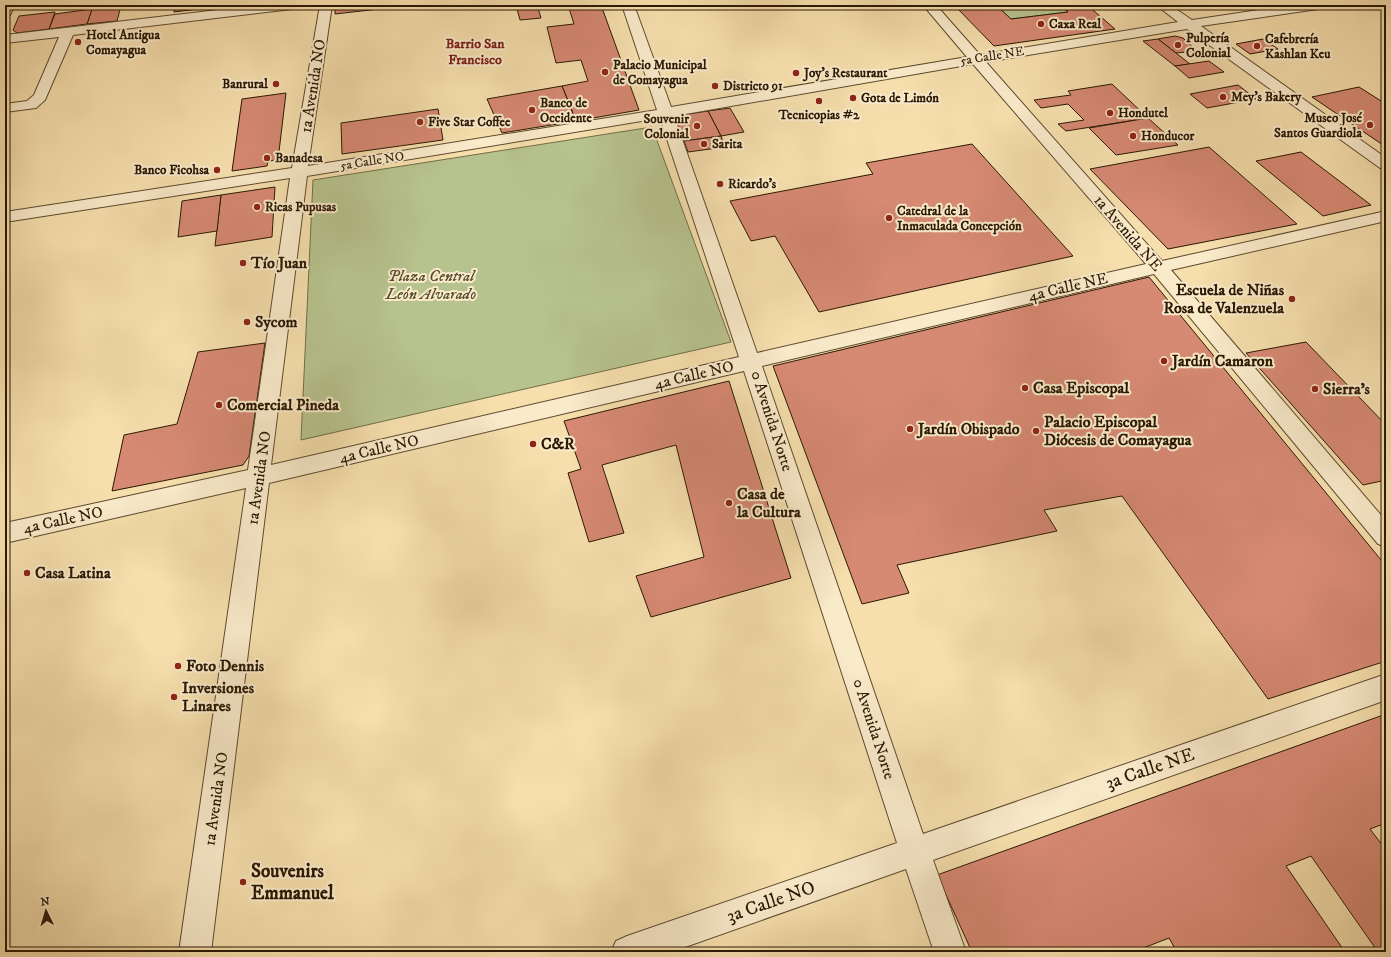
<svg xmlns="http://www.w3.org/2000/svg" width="1391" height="957" font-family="'IM FELL DW Pica',serif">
<rect width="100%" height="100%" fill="#f6dfad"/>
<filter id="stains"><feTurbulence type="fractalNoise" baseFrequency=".005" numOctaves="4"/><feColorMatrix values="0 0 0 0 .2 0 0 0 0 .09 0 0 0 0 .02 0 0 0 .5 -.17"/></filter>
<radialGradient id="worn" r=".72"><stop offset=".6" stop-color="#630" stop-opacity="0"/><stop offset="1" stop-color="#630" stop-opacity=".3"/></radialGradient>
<g fill="#b7c38e" stroke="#706e48">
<polygon points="996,5 1060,5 1068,12 1011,19"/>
<polygon points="652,127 731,342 301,440 313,180"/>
</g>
<g fill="#d68973" stroke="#2a1803">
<polygon points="175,5 215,5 215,7 174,12"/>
<polygon points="335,5 378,5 379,9 335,14"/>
<polygon points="516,5 567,5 538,8 541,18 520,20"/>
<polygon points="568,5 601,5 639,110 576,121 562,86 588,81 581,60 556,63 547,27 574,24"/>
<polygon points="954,5 996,5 1011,19 1068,12 1060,5 1087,5 1115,29 994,46"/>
<polygon points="121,6 117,21 87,24 92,9"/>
<polygon points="92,9 87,24 49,29 55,14"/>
<polygon points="55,12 49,29 17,33 13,30 19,16"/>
<polygon points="1175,36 1183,38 1197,51 1176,53 1158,39"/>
<polygon points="1158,39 1176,53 1190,64 1175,66 1143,41"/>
<polygon points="1263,39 1278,49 1250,54 1236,44"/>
<polygon points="1209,61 1224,72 1189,78 1175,66"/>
<polygon points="1112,84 1148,118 1066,131 1058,124 1084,120 1068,104 1041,108 1034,100 1071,95 1068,91"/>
<polygon points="1238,85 1256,99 1207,108 1190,94"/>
<polygon points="562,86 576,121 502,133 487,99"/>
<polygon points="1359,87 1386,104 1386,147 1312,97"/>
<polygon points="286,93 278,160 268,161 267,166 232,171 242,99"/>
<polygon points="730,108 744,132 721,136 708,111"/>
<polygon points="438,109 443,140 342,154 341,123"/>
<polygon points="708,111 721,136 684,141 675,116"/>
<polygon points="1148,118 1178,145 1116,155 1089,128"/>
<polygon points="721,136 725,147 688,152 684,141"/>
<polygon points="972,144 1073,256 819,312 775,236 751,241 730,201 873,174 866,163"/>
<polygon points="1209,147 1297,224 1168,249 1090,169"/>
<polygon points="1301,152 1371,205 1323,216 1256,161"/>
<polygon points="275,187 272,237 215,246 221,195"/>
<polygon points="221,195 217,231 178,237 182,201"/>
<polygon points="1149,277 1386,566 1386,661 1268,699 1122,496 1044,510 1057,531 897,565 909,593 862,604 773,366"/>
<polygon points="1306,342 1386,425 1386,480 1363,485 1246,353"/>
<polygon points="265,343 249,456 243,465 112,491 124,435 177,424 198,352"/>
<polygon points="729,381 791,578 651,617 636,576 704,557 676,445 602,465 624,533 589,542 568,473 581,469 564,421"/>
<polygon points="1386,714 1386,823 1370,829 1386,850 1386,952 1378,952 1311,856 1286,866 1345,952 1177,952 1169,938 1133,952 972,952 937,875"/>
</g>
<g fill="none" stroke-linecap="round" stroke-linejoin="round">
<defs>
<g id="minor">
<polygon points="5,5 15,5 10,15 5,16"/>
<polygon points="260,5 298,5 292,9 73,35 45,100 36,108 5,112 5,104 27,101 34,95 59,37 5,43 5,35"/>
<path d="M320,5H332L308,166L657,110L622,5H634L671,107L967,57L923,5H936L980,55L1178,22L1156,5H1170L1192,20L1292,5H1324L1318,9L1201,26L1386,158V170L1380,168L1187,29L986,62L1162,261L1386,211V221L1171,270L1386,521V547L1378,544L1154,274L762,366L923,834L1386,674V700L933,860L966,952H934L906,869L671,952H611L616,941L627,936L897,843L744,371L269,483L211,952H179L246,488L5,543V523L248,470L290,178L5,222V212L292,168ZM973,64L1146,264L757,353L674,116ZM660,118L739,357L271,465L307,176Z"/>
</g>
</defs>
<use href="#minor" stroke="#5d4a2e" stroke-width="2"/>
<use href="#minor" fill="#f9eaca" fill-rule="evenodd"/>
</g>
<g fill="#8f2418" stroke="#f9eaca" stroke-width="1.5">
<circle cx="1041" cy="24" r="4"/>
<circle cx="78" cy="42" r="4"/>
<circle cx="1178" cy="45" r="4"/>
<circle cx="1257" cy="46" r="4"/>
<circle cx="605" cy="72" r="4"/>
<circle cx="796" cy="73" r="4"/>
<circle cx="276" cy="84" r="4"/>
<circle cx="715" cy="86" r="4"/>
<circle cx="1223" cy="97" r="4"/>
<circle cx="853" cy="98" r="4"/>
<circle cx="819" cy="101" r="4"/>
<circle cx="532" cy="110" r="4"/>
<circle cx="1110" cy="113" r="4"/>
<circle cx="420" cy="122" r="4"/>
<circle cx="1370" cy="125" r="4"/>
<circle cx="697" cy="126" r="4"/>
<circle cx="1133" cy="136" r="4"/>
<circle cx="704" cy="144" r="4"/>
<circle cx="267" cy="158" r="4"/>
<circle cx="217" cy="170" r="4"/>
<circle cx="720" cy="184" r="4"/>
<circle cx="257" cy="207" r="4"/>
<circle cx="889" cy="218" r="4"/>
<circle cx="243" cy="263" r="4"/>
<circle cx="1292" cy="299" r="4"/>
<circle cx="247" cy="322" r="4"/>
<circle cx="1164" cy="361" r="4"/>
<circle cx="1025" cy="388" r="4"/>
<circle cx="1315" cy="389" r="4"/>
<circle cx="219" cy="405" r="4"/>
<circle cx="910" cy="429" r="4"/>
<circle cx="1036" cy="431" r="4"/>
<circle cx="533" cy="444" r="4"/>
<circle cx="729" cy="503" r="4"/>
<circle cx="27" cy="573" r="4"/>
<circle cx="178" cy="666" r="4"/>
<circle cx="174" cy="697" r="4"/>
<circle cx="243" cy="882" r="4"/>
</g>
<g text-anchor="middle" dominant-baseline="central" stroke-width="4" stroke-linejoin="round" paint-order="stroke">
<g font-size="13" font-weight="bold" fill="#2a1803" stroke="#f9eaca" text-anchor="start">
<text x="1049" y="24">Caxa Real</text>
<text x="86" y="35">Hotel Antigua<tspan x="86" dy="15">Comayagua</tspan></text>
<text x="1186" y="38">Pulpería<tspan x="1186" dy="15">Colonial</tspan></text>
<text x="1265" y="39">Cafebrería<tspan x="1265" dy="15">Kashlan Keu</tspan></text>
<text x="613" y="65">Palacio Municipal<tspan x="613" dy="15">de Comayagua</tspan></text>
<text x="804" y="73">Joy's Restaurant</text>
<text x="268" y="84" text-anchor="end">Banrural</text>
<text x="723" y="86">Districto 91</text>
<text x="1231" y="97">Mey's Bakery</text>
<text x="861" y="98">Gota de Limón</text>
<text x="540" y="103">Banco de<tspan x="540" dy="15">Occidente</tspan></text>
<text x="1118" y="113">Hondutel</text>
<text x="819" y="115" text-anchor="middle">Tecnicopias #2</text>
<text x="1362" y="118" text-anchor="end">Museo José<tspan x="1362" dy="15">Santos Guardiola</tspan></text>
<text x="689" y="119" text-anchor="end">Souvenir<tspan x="689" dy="15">Colonial</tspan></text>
<text x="428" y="122">Five Star Coffee</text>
<text x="1141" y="136">Honducor</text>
<text x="712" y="144">Sarita</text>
<text x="275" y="158">Banadesa</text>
<text x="209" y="170" text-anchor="end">Banco Ficohsa</text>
<text x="728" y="184">Ricardo's</text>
<text x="265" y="207">Ricas Pupusas</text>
<text x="897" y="211">Catedral de la<tspan x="897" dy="15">Inmaculada Concepción</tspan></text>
</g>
<g font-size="13" fill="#2a1803" stroke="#f9eaca">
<text transform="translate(992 56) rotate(-9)">5a Calle NE</text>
<text transform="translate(372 161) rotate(-9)">5a Calle NO</text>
</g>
<g font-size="14" font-weight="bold" fill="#7a1f14" stroke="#f9eaca">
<text x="475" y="44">Barrio San<tspan x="475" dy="16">Francisco</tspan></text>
</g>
<g font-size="16" fill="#2a1803" stroke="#f9eaca">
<text transform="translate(313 86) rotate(-81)">1a Avenida NO</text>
<text transform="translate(1128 233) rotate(49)">1a Avenida NE</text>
<text transform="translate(1068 287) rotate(-13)">4a Calle NE</text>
<text transform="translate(694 375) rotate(-13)">4a Calle NO</text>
<text transform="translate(772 421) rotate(72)">0 Avenida Norte</text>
<text transform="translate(379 449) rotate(-13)">4a Calle NO</text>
<text transform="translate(259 478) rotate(-82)">1a Avenida NO</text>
<text transform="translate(63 520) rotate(-12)">4a Calle NO</text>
<text transform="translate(874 729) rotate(72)">0 Avenida Norte</text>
<text transform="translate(216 799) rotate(-82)">1a Avenida NO</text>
</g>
<g font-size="16" font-weight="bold" fill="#2a1803" stroke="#f9eaca" text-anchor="start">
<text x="251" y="263">Tío Juan</text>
<text x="1284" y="290" text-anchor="end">Escuela de Niñas<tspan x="1284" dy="18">Rosa de Valenzuela</tspan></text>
<text x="255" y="322">Sycom</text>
<text x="1172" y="361">Jardín Camaron</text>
<text x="1033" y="388">Casa Episcopal</text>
<text x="1323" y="389">Sierra's</text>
<text x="227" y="405">Comercial Pineda</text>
<text x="1044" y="422">Palacio Episcopal<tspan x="1044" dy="18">Diócesis de Comayagua</tspan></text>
<text x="918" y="429">Jardín Obispado</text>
<text x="541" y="444">C&amp;R</text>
<text x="737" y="494">Casa de<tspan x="737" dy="18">la Cultura</tspan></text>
<text x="35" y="573">Casa Latina</text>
<text x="186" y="666">Foto Dennis</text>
<text x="182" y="688">Inversiones<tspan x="182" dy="18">Linares</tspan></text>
</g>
<g font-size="16" font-style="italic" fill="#544b2d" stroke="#f9eaca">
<text x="431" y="276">Plaza Central<tspan x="431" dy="18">León Alvarado</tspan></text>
</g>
<g font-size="19" fill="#2a1803" stroke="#f9eaca">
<text transform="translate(1150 769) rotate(-19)">3a Calle NE</text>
<text transform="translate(771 902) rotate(-19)">3a Calle NO</text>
</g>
<g font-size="19" font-weight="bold" fill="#2a1803" stroke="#f9eaca" text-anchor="start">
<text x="251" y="871">Souvenirs<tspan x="251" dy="22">Emmanuel</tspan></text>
</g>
</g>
<rect width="1391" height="957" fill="none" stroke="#f6dfad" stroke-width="20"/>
<rect x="6" y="6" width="1379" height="945" fill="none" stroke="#2a1803" stroke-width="2"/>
<rect x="10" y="10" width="1371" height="937" fill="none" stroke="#2a1803"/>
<g transform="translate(46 911) rotate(355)" stroke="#f9eaca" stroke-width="3" paint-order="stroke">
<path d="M0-3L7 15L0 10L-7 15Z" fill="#2a1803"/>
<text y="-6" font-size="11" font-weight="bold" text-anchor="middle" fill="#2a1803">N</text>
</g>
<rect width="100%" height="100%" filter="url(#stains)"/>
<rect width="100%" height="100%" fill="url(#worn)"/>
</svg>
